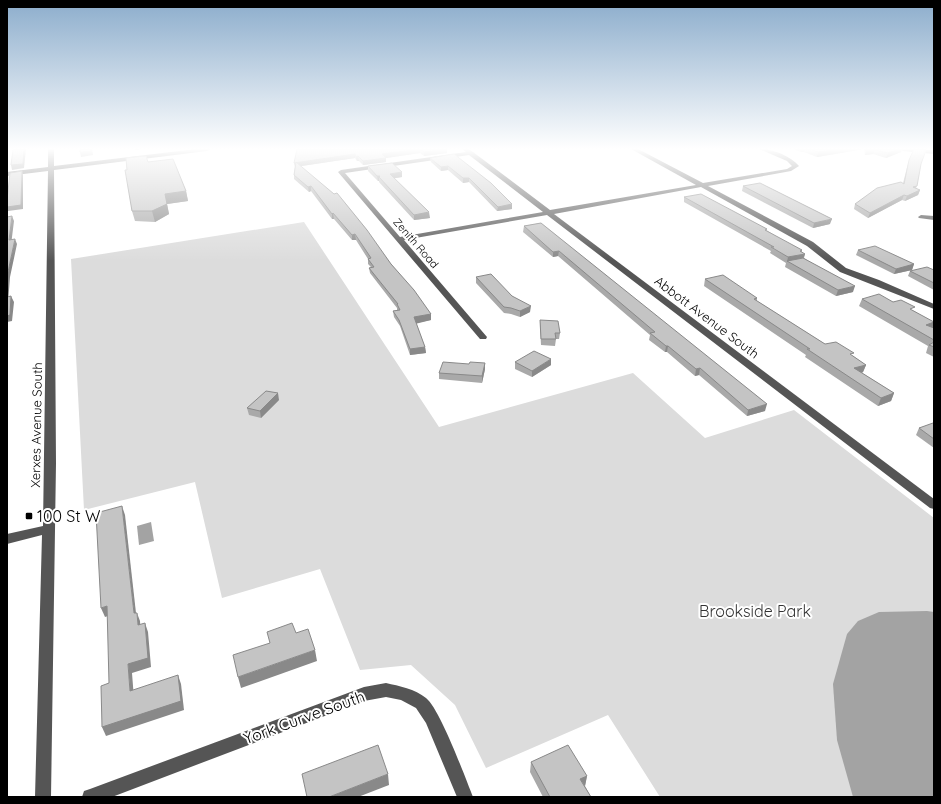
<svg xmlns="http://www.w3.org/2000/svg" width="941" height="804" font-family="Quicksand,sans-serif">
<rect width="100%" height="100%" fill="#fff"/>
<polygon fill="#dcdcdc" points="304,222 439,427 633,373 705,438 794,410 934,518 934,797 660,797 608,715 486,768 455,705 411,665 360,670 320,569 222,598 195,482 84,510 71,259"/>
<g fill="#a3a3a3">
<polygon points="151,522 154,541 139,545 137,526"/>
<polygon points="927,611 934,612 934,797 853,797 837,740 833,684 847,634 858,621 879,612"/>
</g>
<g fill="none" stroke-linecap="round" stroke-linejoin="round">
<g fill="#555" fill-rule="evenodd">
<polygon points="48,149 54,149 54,166 196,149 210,149 207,151 54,170 56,463 51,797 35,797 42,535 7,544 7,534 43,526 48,171 7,176 7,172 48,167"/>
<path d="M462,149H468L473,152L550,210L696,185L631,149H638L703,183L787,169L792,166L787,161L759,149C773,149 790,156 799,166L791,171L708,186L813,242L846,268L879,280L934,304V309L840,272L807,246L701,187L554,214L934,499V509L930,508L547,215L404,240L487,337L486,339H480L338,172L341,170L466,152ZM469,155L543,212L400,237L345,173Z"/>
<polygon points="900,149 934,150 934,154 903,151"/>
<polygon points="921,215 934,216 934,220 919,218 918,217"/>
<path d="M386,683C399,686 415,689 426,698C440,709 465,777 473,797H457L426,723L416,708L401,700L386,697L364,701L112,797H82L84,791L90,789L364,687Z"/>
</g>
</g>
<g fill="#a9a9a9">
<polygon points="297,149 447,149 447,153 424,156 420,153 386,158 386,162 363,165 359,161 357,161 355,158 301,166 391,264 431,314 431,320 416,323 425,347 426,353 410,355 400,326 394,317 393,311 397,310 397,308 370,273 369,268 371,267 368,264 368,259 356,240 352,240 334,219 332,219 311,191 309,192 294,179 294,175"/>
<polygon points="792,149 902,149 901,152 886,158 873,154 865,155 864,149 817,157 804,152 801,152"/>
<polygon points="454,154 512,204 512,209 497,211 469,182 463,183 448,170 441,171 431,162 430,158"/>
<polygon points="909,160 921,164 916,189 920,190 918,195 905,201 902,200 868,218 854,209 855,204 903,183"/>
<polygon points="148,162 186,191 188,201 167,204 169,214 155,222 135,221 132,211 127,170"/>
<polygon points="368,166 402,177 394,178 430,218 414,220 379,182 379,181 378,181 368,171"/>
<polygon points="743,186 830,224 813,228 742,191"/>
<polygon points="684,197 767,229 766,230 805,254 804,258 853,292 836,296 785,267 786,263 770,253 771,251 684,202"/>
<polygon points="541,223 765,411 747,416 699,375 695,376 667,352 665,352 649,340 650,335 558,256 553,257 523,232 524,226"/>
<polygon points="858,250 914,264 912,270 894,274 856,255"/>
<polygon points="934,270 934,290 908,276 910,271"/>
<polygon points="476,277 512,296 530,312 520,317 511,314 504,313 476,283"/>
<polygon points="705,279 757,298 757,301 825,344 853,356 866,365 863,372 862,373 894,393 891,401 878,406 805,357 806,355 704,286"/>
<polygon points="862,299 893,302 914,311 934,324 933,328 934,328 934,357 926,353 928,346 859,306"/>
<polygon points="540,320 560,333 559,339 556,339 555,346 541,345 540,326"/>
<polygon points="515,362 551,365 532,377 515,369"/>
<polygon points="485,363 485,369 482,383 439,379 439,373 469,364"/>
<polygon points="279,400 261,418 249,415 247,408"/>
<polygon points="934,424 934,448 916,435 919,428"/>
<polygon points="531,762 587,776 585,786 591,797 543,797 530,772"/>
</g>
<g fill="#898989">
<polygon points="24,149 26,149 24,168 12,170 11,165"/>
<polygon points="92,149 93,155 81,157 80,152"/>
<polygon points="134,149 145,149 135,150"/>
<polygon points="420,149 420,153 386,158 386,162 363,165 363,161 382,154"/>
<polygon points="447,149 447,153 424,156 424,152"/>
<polygon points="802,149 805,149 804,152 801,152"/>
<polygon points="840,149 864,149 817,157 818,152"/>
<polygon points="900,149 902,149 901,152 886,158 888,153"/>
<polygon points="875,150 873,154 865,155 866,151"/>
<polygon points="355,154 355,158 295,167 294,163"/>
<polygon points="358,156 359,161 357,161 356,157"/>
<polygon points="448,166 448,170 441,171 441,167"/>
<polygon points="22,171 23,176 23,209 8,211 7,207"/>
<polygon points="402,172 402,177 390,179 390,174"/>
<polygon points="377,176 380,176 379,177 379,181 378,181"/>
<polygon points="463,178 469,178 469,182 463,183"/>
<polygon points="311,186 311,191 309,192 308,187"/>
<polygon points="920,190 918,195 905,201 907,196"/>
<polygon points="186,191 188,201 167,204 169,214 155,222 152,211 165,194"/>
<polygon points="904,195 902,200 868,218 870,213"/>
<polygon points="512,204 512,209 497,211 498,207"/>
<polygon points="429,212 430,218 414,220 414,215"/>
<polygon points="333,213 334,219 332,219 332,214"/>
<polygon points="12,216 14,221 11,245 9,240"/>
<polygon points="832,219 830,224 813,228 814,223"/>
<polygon points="355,234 356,240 352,240 352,235"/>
<polygon points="15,239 17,244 10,277 8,303 7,300 7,284 8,272"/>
<polygon points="802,250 801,255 805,254 803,259 787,262 788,257"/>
<polygon points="559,251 558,256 553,257 553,252"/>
<polygon points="914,264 912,270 894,274 896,269"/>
<polygon points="855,286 853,292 836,296 838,290"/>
<polygon points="11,296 14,302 12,321 7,322 7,326 7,316"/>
<polygon points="531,306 530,312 520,317 520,311"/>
<polygon points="431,314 431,320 415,324 414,317"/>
<polygon points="934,322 932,330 926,325"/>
<polygon points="666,346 668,346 667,352 665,352"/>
<polygon points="425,347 426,353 410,355 410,349"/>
<polygon points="551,359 551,365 532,377 532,371"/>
<polygon points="485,363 485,369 482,383 482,376"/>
<polygon points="866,365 863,372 852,376 854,368"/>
<polygon points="700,368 699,375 695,376 696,369"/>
<polygon points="278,393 279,400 261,418 260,411"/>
<polygon points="894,393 891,401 878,406 881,398"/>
<polygon points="767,404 765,411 747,416 748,410"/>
<polygon points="122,506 125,515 137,622 134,613"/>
<polygon points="107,606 111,615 105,617 101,608"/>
<polygon points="137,613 140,621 141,634 138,625"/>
<polygon points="145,623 148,632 151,667 132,673 134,699 130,691 128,664"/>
<polygon points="315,650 317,661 241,688 238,677"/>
<polygon points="178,675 181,684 184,710 106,736 102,727"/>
<polygon points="388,774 389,785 358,797 329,797"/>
<polygon points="587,776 585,786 580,779"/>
</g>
<g fill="#c4c4c4" stroke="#898989">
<polygon points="13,149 24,149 23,164 11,165"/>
<polygon points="80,149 92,149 92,151 80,152"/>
<polygon points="297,149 447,149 424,152 420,149 382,154 386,158 363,161 358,156 356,157 355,154 294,163"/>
<polygon points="809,149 840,149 818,152"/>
<polygon points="866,149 899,149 888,153 875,150 866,151"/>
<polygon points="914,149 926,150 921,164 917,186 913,187 920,190 907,196 904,195 870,213 855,204 877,188 901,182 904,184 909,160"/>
<polygon points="454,154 491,183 512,204 498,207 469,178 463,178 448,166 441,167 430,158"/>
<polygon points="146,156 148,162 173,159 186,191 165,194 167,204 152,211 132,211 125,170 127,170 126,158"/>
<polygon points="296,162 334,194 337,193 367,230 391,264 414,290 431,314 414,317 425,347 410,349 399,320 393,311 400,310 397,304 398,304 369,268 374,267 368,259 371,258 355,234 352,235 333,213 332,214 311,186 308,187 294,175"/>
<polygon points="392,163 402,172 390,174 429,212 414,215 379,177 380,176 377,176 368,166"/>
<polygon points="22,171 21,205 7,207 7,200 10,173"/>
<polygon points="760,183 832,219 814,223 743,186"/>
<polygon points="701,194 767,229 765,230 802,250 800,251 805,254 788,257 771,247 774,247 684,197"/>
<polygon points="12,216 9,240 15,239 8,272 7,284 7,217"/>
<polygon points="541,223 767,404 748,410 700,368 696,369 668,346 666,346 650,333 655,332 559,251 553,252 524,226"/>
<polygon points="875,246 914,264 896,269 858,250"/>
<polygon points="803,258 855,286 838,290 787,261"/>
<polygon points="927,267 934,270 934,283 910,271"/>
<polygon points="491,274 512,296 531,306 520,311 511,308 504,307 476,277"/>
<polygon points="723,275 757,298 754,299 825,344 836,342 854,353 850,354 866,365 854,368 894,393 881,398 807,349 810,349 705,279"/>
<polygon points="879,294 893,302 901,300 915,307 910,309 934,322 926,325 934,328 934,340 862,299"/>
<polygon points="11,296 10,315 7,316 7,297"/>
<polygon points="540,320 558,321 560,333 555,333 556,339 541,339"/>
<polygon points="934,342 934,347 929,345"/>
<polygon points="534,351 551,359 532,371 515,362"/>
<polygon points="443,362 469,364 470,362 485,363 482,376 439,373"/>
<polygon points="266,391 278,393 260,411 247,408"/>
<polygon points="933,423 934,424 934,439 919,428"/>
<polygon points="122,506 134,613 137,613 138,625 145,623 148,658 128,664 130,691 178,675 181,701 102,727 101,686 109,683 107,606 101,608 96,513"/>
<polygon points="292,623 296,633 308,629 315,650 238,677 233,655 270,643 267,632"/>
<polygon points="378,745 388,774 329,797 307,797 302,774"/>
<polygon points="568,745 587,776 580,779 591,797 550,797 531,762"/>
</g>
<linearGradient id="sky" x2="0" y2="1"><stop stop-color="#8cadcc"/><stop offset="0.57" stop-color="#fff"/><stop offset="1" stop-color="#fff" stop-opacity="0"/></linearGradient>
<rect width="941" height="261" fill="url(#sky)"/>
<rect fill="#000" stroke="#fff" stroke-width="1.5" x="25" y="512" width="8" height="8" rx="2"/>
<g text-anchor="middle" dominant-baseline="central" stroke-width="4" stroke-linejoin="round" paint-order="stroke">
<g font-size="11" fill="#000" stroke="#fff">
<text transform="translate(416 243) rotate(49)">Zenith Road</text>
</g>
<g font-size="13" fill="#000" stroke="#fff">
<text transform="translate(707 317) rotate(37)">Abbott Avenue South</text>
<text transform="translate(36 425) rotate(-89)">Xerxes Avenue South</text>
</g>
<g font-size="16" fill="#000" stroke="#fff" text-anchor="start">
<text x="37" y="516">100 St W</text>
</g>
<g font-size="16" fill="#333" stroke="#fff">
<text x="755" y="611">Brookside Park</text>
</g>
<g font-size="16" fill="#000" stroke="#fff">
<text transform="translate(304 717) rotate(-20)">York Curve South</text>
</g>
</g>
<rect width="941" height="804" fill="none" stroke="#000000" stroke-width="16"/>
</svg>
